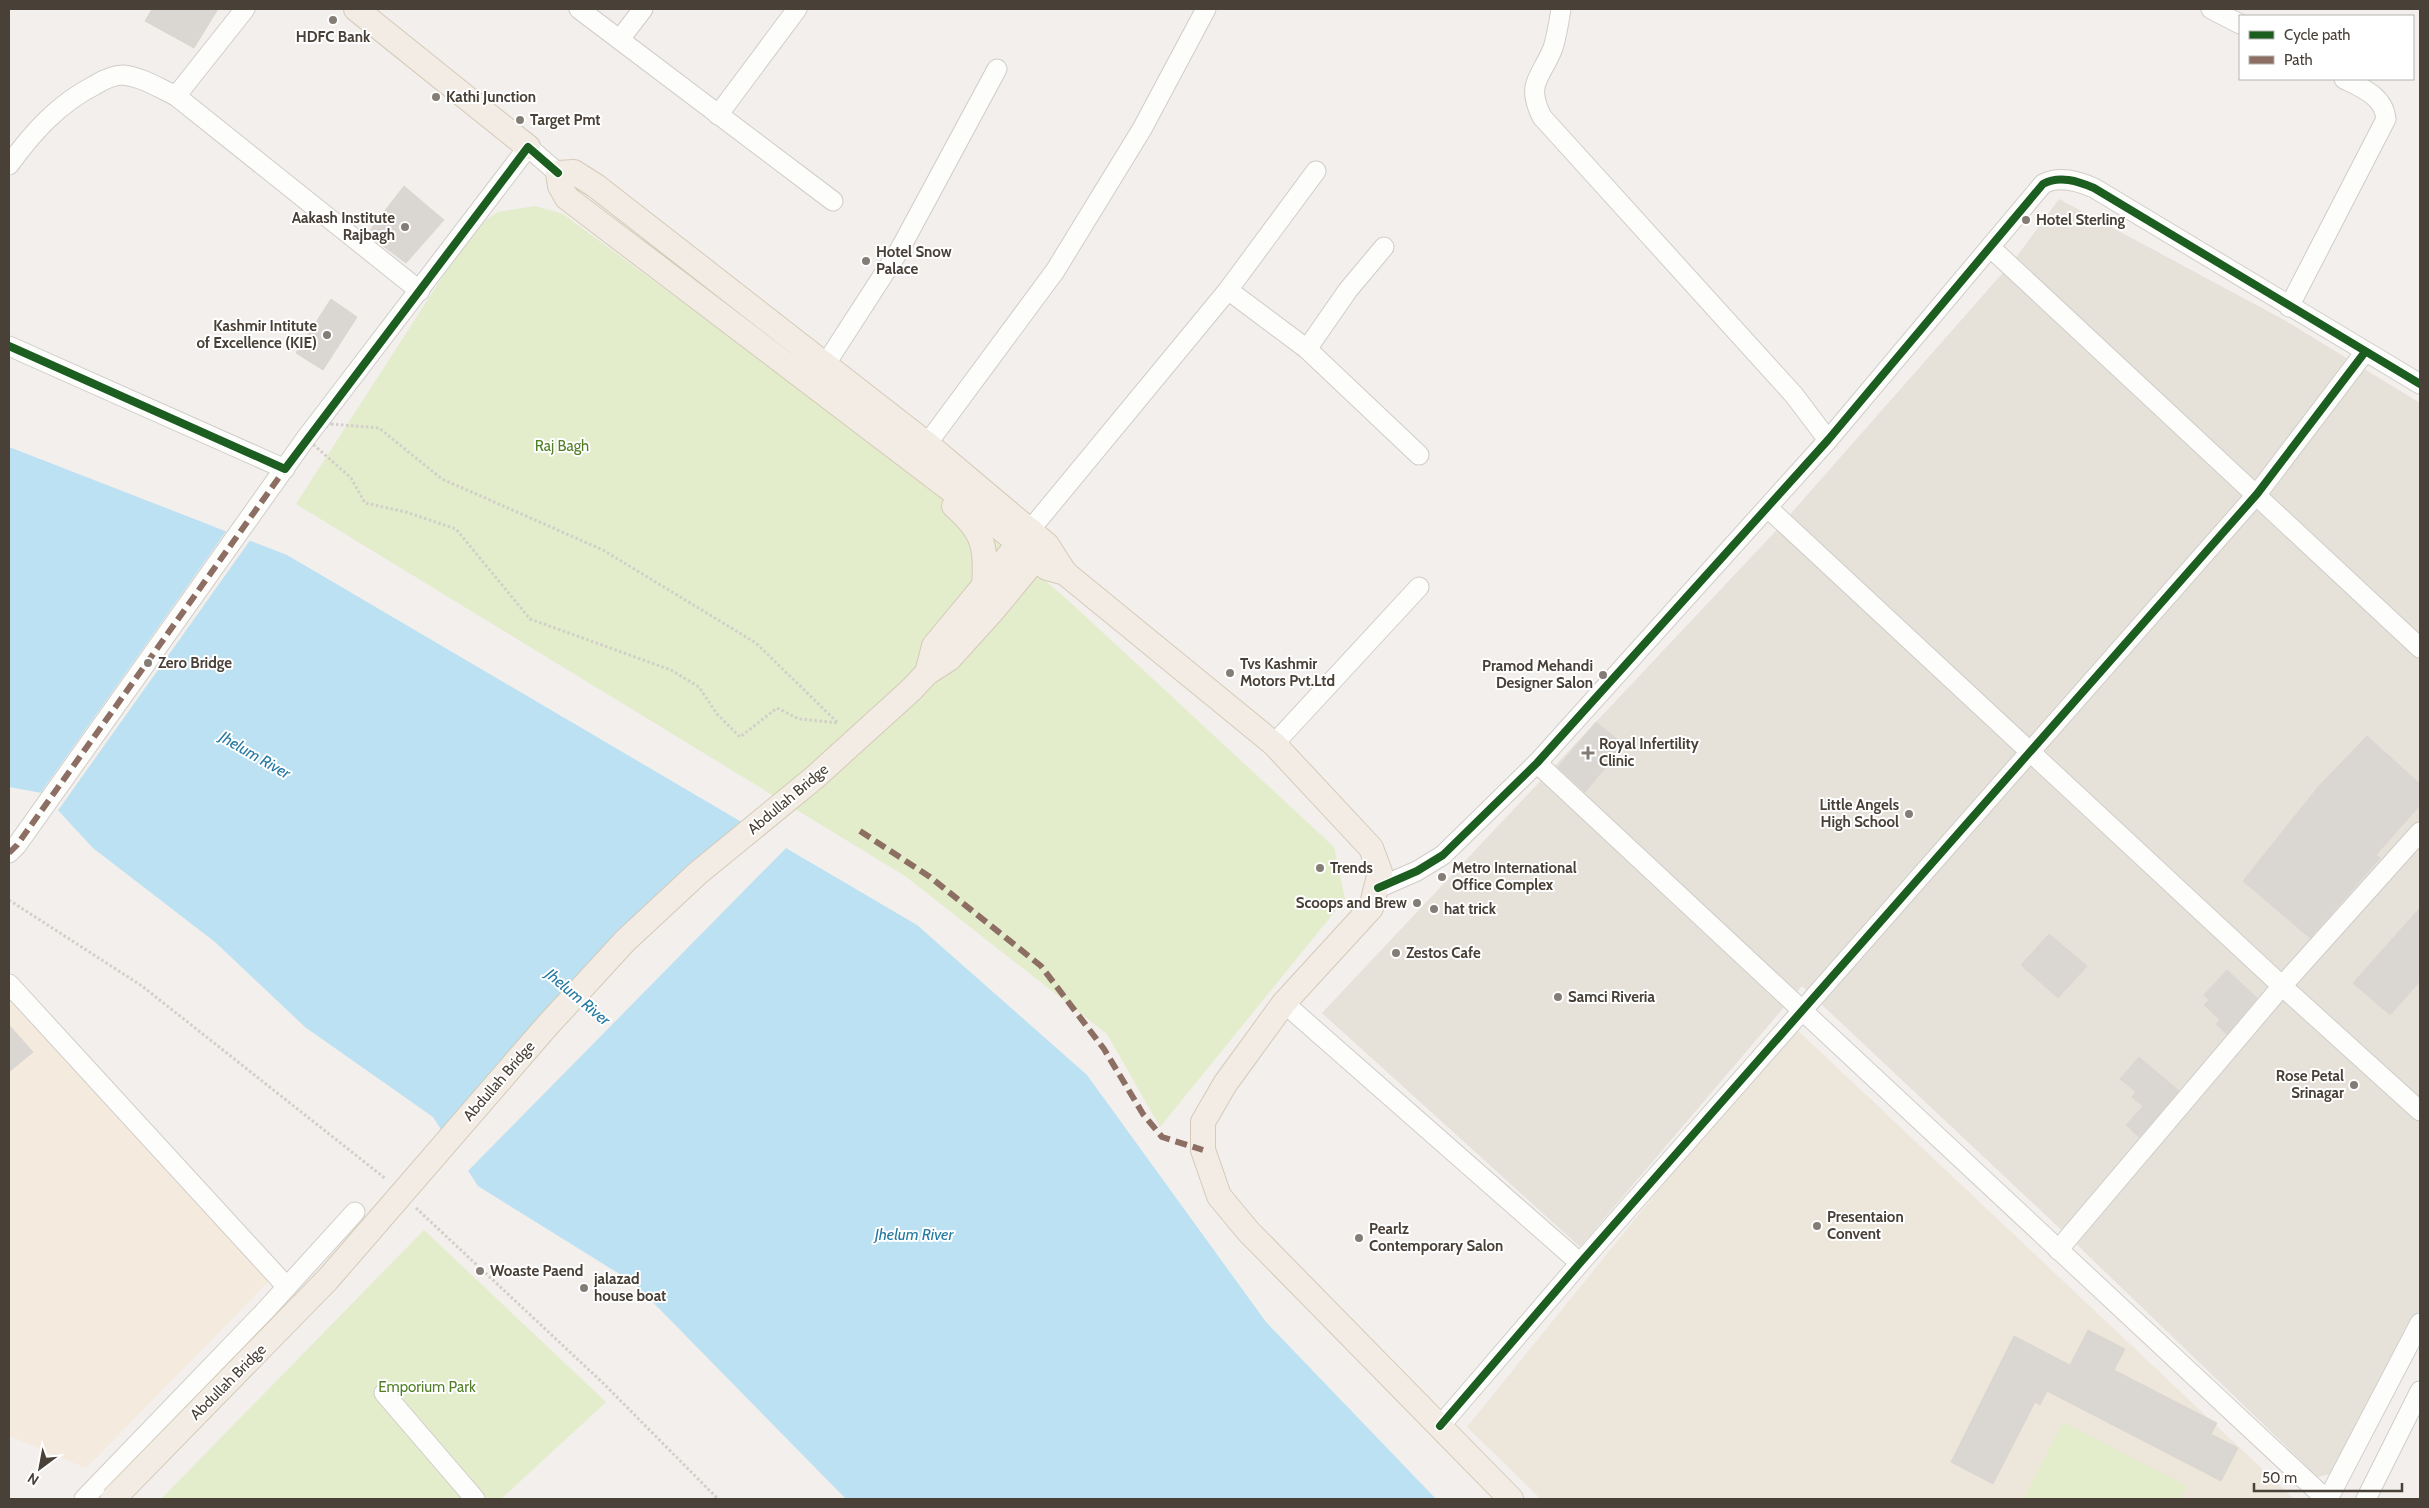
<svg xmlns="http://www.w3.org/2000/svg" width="2429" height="1508" font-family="Cabin,sans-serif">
<rect width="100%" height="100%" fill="#f2efec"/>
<polygon fill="#e6e1d9" points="2059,199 2286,321 2420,403 2420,1308 2338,1472 2318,1477 2070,1238 1802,986 1580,1247 1322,1013 1772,535 2015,259"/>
<polygon fill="#f5eade" points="9,988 269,1281 86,1468 9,1436"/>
<polygon fill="#ede6db" points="1792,1025 2294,1499 1541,1499 1467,1427"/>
<g fill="#e3edcb">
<polygon points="535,206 563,214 967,512 1071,603 1334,847 1345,899 1160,1127 1107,1034 905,876 296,504 474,228 498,212"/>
<polygon points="424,1230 606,1402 501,1499 161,1499"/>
<polygon points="2063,1422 2187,1486 2180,1499 2023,1499"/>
</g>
<polygon fill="#bbe1f2" points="9,447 287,555 917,925 1087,1075 1266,1322 1436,1499 846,1499 634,1283 478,1186 433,1117 305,1027 215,942 93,848 42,793 9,787"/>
<g fill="#f2efec">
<polygon points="227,530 251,539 57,812 39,795"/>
<polygon points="751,824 788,846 466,1173 443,1137"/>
</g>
<g fill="#dad6d2" stroke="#dbd6d1">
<polygon points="152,9 218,9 194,48 145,21"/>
<polygon points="404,186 444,220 406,263 367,234"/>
<polygon points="331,299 357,317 323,370 296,353"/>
<polygon points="1596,722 1624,745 1585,792 1558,767"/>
<polygon points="2367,736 2420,784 2420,805 2376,855 2380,858 2310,938 2243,881 2318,787"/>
<polygon points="2420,908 2420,981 2390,1015 2353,983"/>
<polygon points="2049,934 2087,966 2058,998 2021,965"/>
<polygon points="2227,970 2257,998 2227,1034 2216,1024 2220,1020 2204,1005 2209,1000 2204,995"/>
<polygon points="9,1025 33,1052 9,1072"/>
<polygon points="2139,1057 2179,1091 2139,1137 2126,1125 2143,1106 2132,1097 2136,1092 2120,1079"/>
<polygon points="2088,1330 2125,1349 2114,1370 2217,1423 2211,1434 2238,1448 2221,1481 2047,1391 2040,1405 2035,1402 1993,1484 1951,1462 2014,1336 2070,1365"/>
</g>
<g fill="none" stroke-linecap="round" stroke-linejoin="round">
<defs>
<g id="minor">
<polyline points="579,9 833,201"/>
<path d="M1561,9C1559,22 1557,35 1553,48C1541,78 1525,83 1542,117L1794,395L1828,440"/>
<polyline points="2211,9 2240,24"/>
<polyline points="620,39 643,9"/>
<polyline points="176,96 245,9"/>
<polyline points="718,115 797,9"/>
<path d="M9,165C33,132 58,104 95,85C103,80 113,75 123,75C142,77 159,88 176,96L420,291"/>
<polyline points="1991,248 2420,648"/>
<polyline points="1228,290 1307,349 1419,455"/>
<path d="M2289,307L2386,119C2384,96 2362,88 2344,79"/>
<polyline points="9,346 285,469"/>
<polyline points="1307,349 1348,290 1384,247"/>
<polyline points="825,365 900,249 997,69"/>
<polyline points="927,444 1055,271 1142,129 1206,9"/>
<polyline points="1768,508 2282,986 2420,1111"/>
<polyline points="1030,530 1228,290 1316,171"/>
<polyline points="1274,744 1419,587"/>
<polyline points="1537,763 2326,1499"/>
<polyline points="9,853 17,845 306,438 528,147 558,173"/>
<path d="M1378,888L1417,871L1443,855L1537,763L1828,440L2043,184C2059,175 2078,181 2094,188L2420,384"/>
<polyline points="9,984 287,1287"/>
<polyline points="1284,1003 1580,1263"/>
<polyline points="2058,1250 2282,986 2420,832"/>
<polyline points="384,1393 475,1499"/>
<polyline points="1440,1426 1580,1263 2257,494 2365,352"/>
<polyline points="84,1499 264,1312 355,1212"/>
<polyline points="2328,1499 2420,1323"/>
<polyline points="2366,1499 2420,1391"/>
</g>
<g id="major">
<polyline points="356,9 528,147"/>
<path d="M954,506C984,532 987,548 984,586"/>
<polyline points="1065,573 1047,568 1019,543 959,496 567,198 560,186 558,173 574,172 596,186 927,444 1047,545 1065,573 1274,744 1371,848 1380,872 1371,908 1284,1003 1225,1084 1203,1122 1203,1150 1219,1196 1248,1231 1511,1499"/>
<polyline points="927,673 934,646 1030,530"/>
<polyline points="911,690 927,673 949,659 995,608 1046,546"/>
</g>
</defs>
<use href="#minor" stroke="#d0cdc9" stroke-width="21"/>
<use href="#major" stroke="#d5cab8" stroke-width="26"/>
<g stroke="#d2cfca" stroke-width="3" stroke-dasharray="2.5 2.5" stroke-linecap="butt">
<polygon points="331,424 379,428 442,479 603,550 756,643 838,723 799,719 777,708 740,737 717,714 699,687 671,670 530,619 456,529 406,512 365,503 351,478 306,438"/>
<polyline points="9,900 142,986 386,1179"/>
<polyline points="416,1208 603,1383 718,1499"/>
</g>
<use href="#minor" stroke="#fdfdfc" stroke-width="19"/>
<use href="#major" stroke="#f2ece4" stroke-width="24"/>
<defs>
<polyline id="major-bridge" points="113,1499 328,1279 546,1027 625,941 698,873 814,778 911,690"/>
</defs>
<use href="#major-bridge" stroke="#d5cab8" stroke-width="26" stroke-linecap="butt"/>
<use href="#major-bridge" stroke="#f2ece4" stroke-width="24"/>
<g stroke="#8d6e63" stroke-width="6" stroke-dasharray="12 6" stroke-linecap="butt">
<polyline points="860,831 930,877 1041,966 1104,1049 1143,1114 1162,1137 1203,1150"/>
<polyline points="9,853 17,845 285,469"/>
</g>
<defs>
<g id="cycleway">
<polyline points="9,346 285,469 528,147 558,173"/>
<path d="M1378,888L1417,871L1443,855L1537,763L1828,440L2043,184C2059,175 2078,181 2094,188L2420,384"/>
<polyline points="1440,1426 1580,1263 2257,494 2365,352"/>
</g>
</defs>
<use href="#cycleway" stroke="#fff" stroke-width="11"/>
<use href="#cycleway" stroke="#1b5e20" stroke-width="8"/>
</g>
<g fill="#847d76" stroke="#fff" stroke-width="2">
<circle cx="333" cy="20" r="5"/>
<circle cx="436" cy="97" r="5"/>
<circle cx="520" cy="120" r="5"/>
<circle cx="2026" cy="220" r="5"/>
<circle cx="405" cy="227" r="5"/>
<circle cx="866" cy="261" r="5"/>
<circle cx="327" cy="335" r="5"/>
<circle cx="148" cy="663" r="5"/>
<circle cx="1230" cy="673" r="5"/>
<circle cx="1603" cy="675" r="5"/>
<path d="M1585.5 745.5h5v5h5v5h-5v5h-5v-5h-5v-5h5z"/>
<circle cx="1909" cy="814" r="5"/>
<circle cx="1320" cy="868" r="5"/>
<circle cx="1442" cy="877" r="5"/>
<circle cx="1417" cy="903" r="5"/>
<circle cx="1434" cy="909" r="5"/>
<circle cx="1396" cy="953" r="5"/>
<circle cx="1558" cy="997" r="5"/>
<circle cx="2354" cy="1085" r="5"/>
<circle cx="1817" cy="1226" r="5"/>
<circle cx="1359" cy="1238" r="5"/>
<circle cx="480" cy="1271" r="5"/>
<circle cx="584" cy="1288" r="5"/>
</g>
<g text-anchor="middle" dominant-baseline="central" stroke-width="4" stroke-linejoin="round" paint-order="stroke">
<g font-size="15" font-weight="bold" fill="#494037" stroke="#fff" text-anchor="start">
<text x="333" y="37" text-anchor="middle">HDFC Bank</text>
<text x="446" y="97">Kathi Junction</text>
<text x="530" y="120">Target Pmt</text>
<text x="395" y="218" text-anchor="end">Aakash Institute<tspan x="395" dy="17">Rajbagh</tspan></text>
<text x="2036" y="220">Hotel Sterling</text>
<text x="876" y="252">Hotel Snow<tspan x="876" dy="17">Palace</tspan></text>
<text x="317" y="326" text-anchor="end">Kashmir Intitute<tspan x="317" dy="17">of Excellence (KIE)</tspan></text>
<text x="158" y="663">Zero Bridge</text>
<text x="1240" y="664">Tvs Kashmir<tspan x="1240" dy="17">Motors Pvt.Ltd</tspan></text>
<text x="1593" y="666" text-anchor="end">Pramod Mehandi<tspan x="1593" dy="17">Designer Salon</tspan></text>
<text x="1599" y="744">Royal Infertility<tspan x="1599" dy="17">Clinic</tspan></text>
<text x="1899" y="805" text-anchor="end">Little Angels<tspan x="1899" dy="17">High School</tspan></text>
<text x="1330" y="868">Trends</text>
<text x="1452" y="868">Metro International<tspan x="1452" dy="17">Office Complex</tspan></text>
<text x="1407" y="903" text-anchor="end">Scoops and Brew</text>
<text x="1444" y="909">hat trick</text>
<text x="1406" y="953">Zestos Cafe</text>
<text x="1568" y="997">Samci Riveria</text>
<text x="2344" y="1076" text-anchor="end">Rose Petal<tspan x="2344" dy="17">Srinagar</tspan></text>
<text x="1827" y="1217">Presentaion<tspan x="1827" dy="17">Convent</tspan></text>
<text x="1369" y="1229">Pearlz<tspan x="1369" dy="17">Contemporary Salon</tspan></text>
<text x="490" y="1271">Woaste Paend</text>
<text x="594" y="1279">jalazad<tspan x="594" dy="17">house boat</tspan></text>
</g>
<g font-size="15" fill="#517f26" stroke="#fff">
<text x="562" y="446">Raj Bagh</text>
<text x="427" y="1387">Emporium Park</text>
</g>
<g font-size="15" fill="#494037" stroke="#fff">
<text transform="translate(788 799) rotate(-40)">Abdullah Bridge</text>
<text transform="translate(499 1081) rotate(-49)">Abdullah Bridge</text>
<text transform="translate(228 1382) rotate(-45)">Abdullah Bridge</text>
</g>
<g font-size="16" font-style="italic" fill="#257aa2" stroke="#fff">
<text transform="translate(255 755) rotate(30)">Jhelum River</text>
<text transform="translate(578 997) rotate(40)">Jhelum River</text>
<text x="914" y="1234">Jhelum River</text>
</g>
</g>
<rect width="2429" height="1508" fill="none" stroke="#494037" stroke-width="20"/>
<rect x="2239" y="15" width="175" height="65" fill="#ffffff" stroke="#b6b3af"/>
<rect x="2249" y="31" width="25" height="8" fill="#1b5e20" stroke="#b6b3af"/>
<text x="2284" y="40" font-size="15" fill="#494037">Cycle path</text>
<rect x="2249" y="56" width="25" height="8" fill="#8d6e63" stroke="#b6b3af"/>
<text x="2284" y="65" font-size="15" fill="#494037">Path</text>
<g transform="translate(40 1468) rotate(212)" stroke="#ffffff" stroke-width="4" paint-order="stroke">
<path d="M0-4L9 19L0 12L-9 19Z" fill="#494037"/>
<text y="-8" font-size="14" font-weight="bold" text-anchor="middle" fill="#494037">N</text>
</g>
<path d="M2254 1483v8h148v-8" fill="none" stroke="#494037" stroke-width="2.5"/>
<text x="2262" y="1483" font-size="15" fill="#494037" stroke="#ffffff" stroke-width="4" paint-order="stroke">50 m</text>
</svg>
